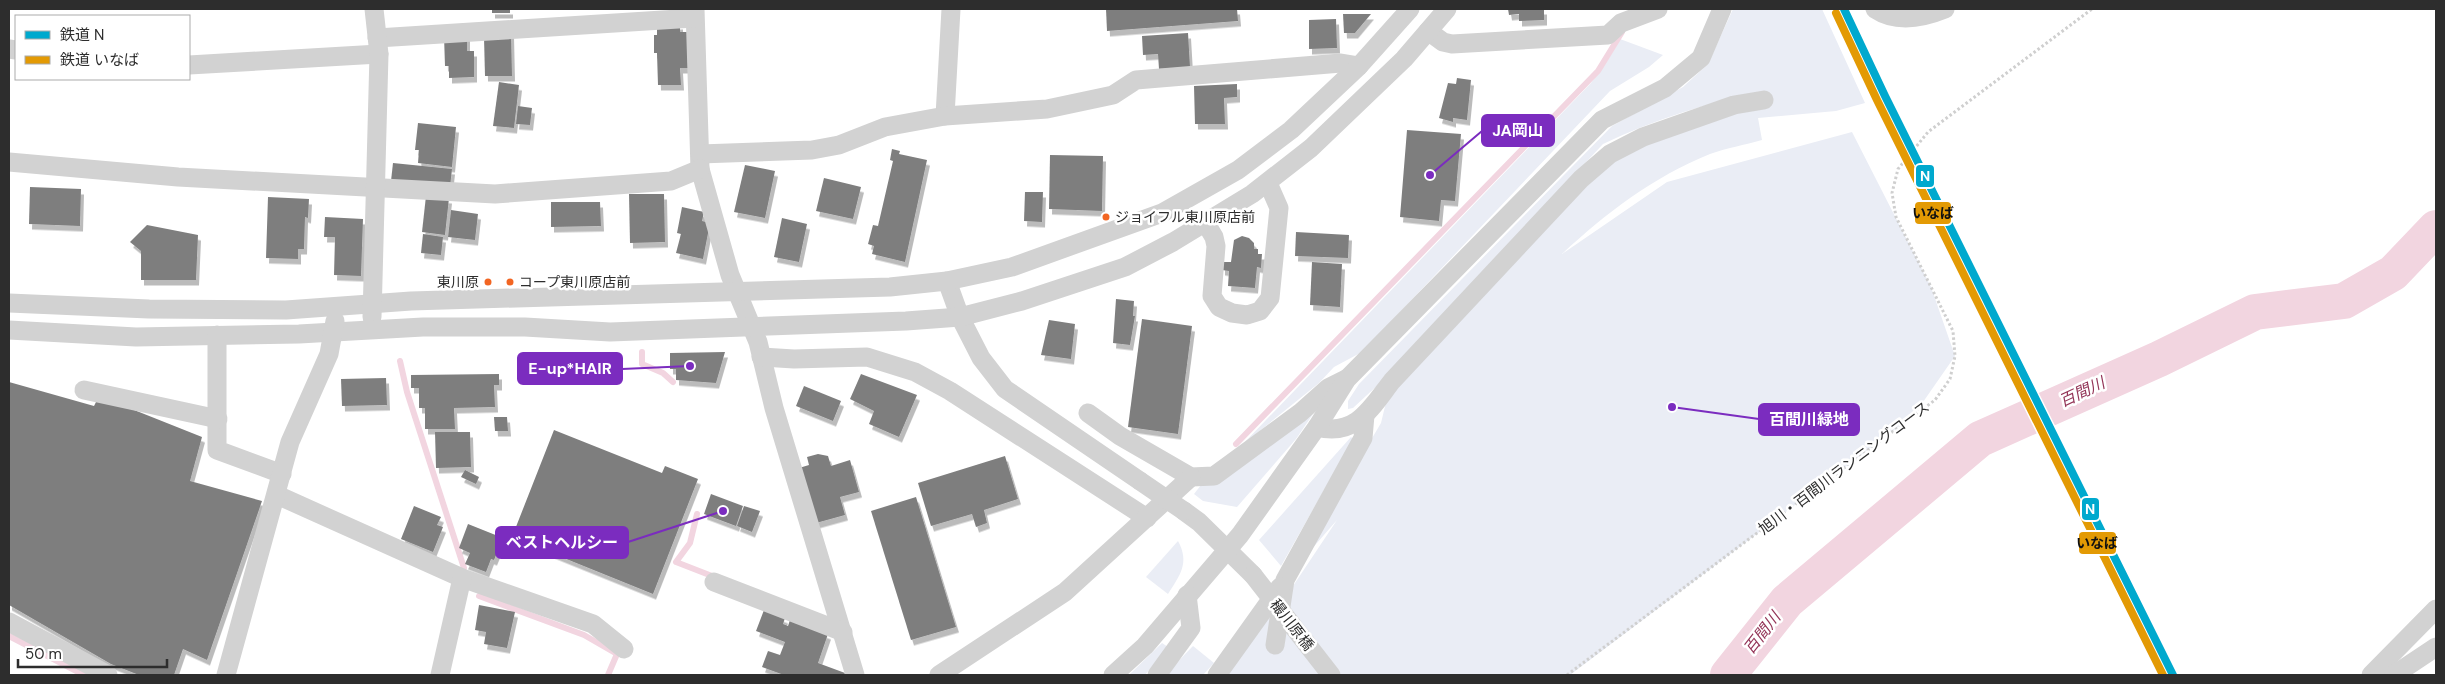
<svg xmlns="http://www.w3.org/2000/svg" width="2445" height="684" font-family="'DM Sans','Noto Sans JP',sans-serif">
<defs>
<filter id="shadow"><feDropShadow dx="3" dy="5.5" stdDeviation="0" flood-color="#0004"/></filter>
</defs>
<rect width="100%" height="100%" fill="#fff"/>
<g fill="#eaedf5">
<path d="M1733,9H1822L1865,103L1836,111L1758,118L1762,140C1745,145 1726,148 1710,154C1653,177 1606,213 1562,254L1667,182L1852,132L1931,287L1955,356L1914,415L1570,675H1226L1293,586L1337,520L1310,551L1307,548L1381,423L1387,398L1402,378L1613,158L1699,123L1769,105L1766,91C1710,102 1655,119 1603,144L1380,383L1353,408L1348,409V401L1359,384L1612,126L1683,87L1708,64Z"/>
<polygon points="1620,39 1663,55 1649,67 1610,91 1362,352 1334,367 1319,383 1241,446 1591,83 1609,58"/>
<polygon points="1313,414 1296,439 1237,507 1203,501 1194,494 1201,485"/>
<polygon points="1351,437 1353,439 1281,566 1259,540"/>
<path d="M1178,541C1190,563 1180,575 1168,594L1146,577Z"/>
<polygon points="1162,643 1168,647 1145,675 1129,675"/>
<polygon points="1193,646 1214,663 1203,675 1165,675"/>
</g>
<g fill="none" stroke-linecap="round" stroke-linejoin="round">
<g stroke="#f2d5e0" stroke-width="6">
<polyline points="642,352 642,364 663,373 673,382"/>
<polyline points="400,361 407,392 464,568"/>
<polyline points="1236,444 1598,71 1622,32"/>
<polyline points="697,514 690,543 676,562 712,576"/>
<polyline points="479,596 584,635 617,654 608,675"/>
<polyline points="9,636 84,675"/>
</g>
<polyline stroke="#f2d5e0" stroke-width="36" points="1728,675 1787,601 1980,439 2159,359 2255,312 2344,301 2393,273 2436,228"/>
</g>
<g fill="#7e7e7e" filter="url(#shadow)">
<rect x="492" y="9" width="18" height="4"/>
<polygon points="1106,9 1237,9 1238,21 1107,31"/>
<polygon points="1508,9 1544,9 1544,20 1519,21 1519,14 1509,15"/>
<polygon points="1343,14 1371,14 1355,33 1344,33"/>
<polygon points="1336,19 1337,48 1309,49 1309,20"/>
<polygon points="680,24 680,32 687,32 688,68 680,68 681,85 658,85 657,53 654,53 654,35 657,35 657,25"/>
<polygon points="511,31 512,76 485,76 484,37"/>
<polygon points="1188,33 1190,67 1159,69 1158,54 1143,55 1142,36"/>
<polygon points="467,35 467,51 474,51 474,77 449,78 449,66 445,66 444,36"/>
<polygon points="1457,78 1471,80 1467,120 1453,118 1453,122 1439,118 1448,83 1456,84"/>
<polygon points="499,82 519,85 514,128 493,126"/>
<polygon points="1237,84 1237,97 1224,98 1225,124 1195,124 1194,86"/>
<polygon points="518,106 532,108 530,125 516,124"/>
<polygon points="418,123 456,127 452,167 418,163 419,150 415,150"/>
<polygon points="1407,130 1461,134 1455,201 1441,200 1439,221 1400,217"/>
<polygon points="892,149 900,151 899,154 927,160 905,262 872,254 874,246 868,244 873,225 878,226 893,161 890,160"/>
<polygon points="1050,155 1103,156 1102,211 1049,209"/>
<polygon points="393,163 452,169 450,187 391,181"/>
<polygon points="745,165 775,171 765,218 734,212"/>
<polygon points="824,178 861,187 853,219 816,211"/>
<polygon points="30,187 81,189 80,226 29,224"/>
<polygon points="1025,192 1043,192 1042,222 1024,221"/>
<polygon points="629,194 664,194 665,242 630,243"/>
<polygon points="426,196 449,198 445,235 422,232"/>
<polygon points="268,197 309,199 308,218 305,217 304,249 298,249 298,259 266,258"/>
<polygon points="551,202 600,202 601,226 551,227"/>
<polygon points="682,207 704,212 702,221 710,223 703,259 676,253 681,234 677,233"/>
<polygon points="451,210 478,214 475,240 448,237"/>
<polygon points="325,217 363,219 361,276 334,275 335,237 324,237"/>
<polygon points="782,218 807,224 799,262 774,257"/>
<polygon points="147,225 198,235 196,280 141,280 141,251 130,242"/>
<polygon points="1296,232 1349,235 1348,258 1295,256"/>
<polygon points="423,234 443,237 441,255 421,253"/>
<polygon points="1242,236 1249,238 1254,243 1254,249 1258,249 1258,254 1262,254 1261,268 1257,267 1255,288 1228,286 1229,271 1222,270 1222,262 1231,262 1234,240"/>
<polygon points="1312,262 1342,264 1340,307 1310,305"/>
<polygon points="1116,299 1134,301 1133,316 1135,316 1130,345 1113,343"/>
<polygon points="1142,319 1192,326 1178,434 1128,427"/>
<polygon points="1049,320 1075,324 1071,359 1041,355"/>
<polygon points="725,352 716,383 676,380 676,369 670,369 670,353"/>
<polygon points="499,374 499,385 494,385 495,407 454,408 455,429 425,429 425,408 419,408 419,388 411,388 411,375"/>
<polygon points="861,374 917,395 899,437 869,424 874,411 850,399"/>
<polygon points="386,378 387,405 342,406 341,379"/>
<polygon points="9,382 94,406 99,396 202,437 190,481 262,501 207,660 183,649 174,675 139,675 111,664 9,605"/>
<polygon points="804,386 841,401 833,421 796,406"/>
<polygon points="494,417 507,417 508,431 495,431"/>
<polygon points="554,430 662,473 665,466 698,479 653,594 512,537"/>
<polygon points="435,432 470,432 471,467 436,468"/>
<polygon points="818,454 828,456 831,466 850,460 859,492 840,497 845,515 816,523 799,468 809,465 807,457"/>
<polygon points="1005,456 1018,499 984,510 987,523 976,527 972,514 931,526 918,483"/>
<polygon points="465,470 479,477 476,484 461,477"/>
<polygon points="711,494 743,506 736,526 704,514"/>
<polygon points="916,497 956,627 911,640 871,511"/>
<polygon points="414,506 441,517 437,525 443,527 433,552 401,539"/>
<polygon points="744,506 760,511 752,532 737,526"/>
<polygon points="468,524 503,538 494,560 491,559 486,572 465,564 470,553 459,548"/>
<polygon points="479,605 515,612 507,648 484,644 486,632 475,630"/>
<polygon points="764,610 785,618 783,624 788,626 790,620 828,634 818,663 845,673 844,675 784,675 762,667 768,651 780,655 785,642 756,631"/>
</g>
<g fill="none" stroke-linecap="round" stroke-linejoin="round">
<polyline stroke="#cfcfcf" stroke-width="3" stroke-dasharray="2.5 2.5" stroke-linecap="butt" points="1567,675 1935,400 1950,379 1955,356 1953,331 1896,217 1892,193 1898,169 1928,132 2092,9"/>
<g stroke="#d2d2d2" stroke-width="19">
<polyline points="695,9 700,169 730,275 758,342 774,408 855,675"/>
<path d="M1875,9C1896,23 1923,18 1945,9"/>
<polyline points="1428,31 1443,42 1452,44 1608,35 1621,23 1658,9"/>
<polyline points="377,38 694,18"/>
<polyline points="9,49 16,50"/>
<polyline points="189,65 379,54"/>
<polyline points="945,116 951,9"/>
<polyline points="700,154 812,150 839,145 885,127 945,116 1047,109 1113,95 1136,80 1341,63 1359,66"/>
<polyline points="9,162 178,177 495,194 671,181 700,169"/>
<polyline points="1205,222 1214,237 1216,246 1212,296 1219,307 1232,313 1247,315 1260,311 1270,298 1279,208 1268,183"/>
<polyline points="947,281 960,317 981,358 1005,389 1140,481"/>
<polyline points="9,303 149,309 286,310 411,301 890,287 947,281 1012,267 1162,213 1238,170 1291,130 1359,66 1410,9"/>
<polyline points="372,317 379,54 374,9"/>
<polyline points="9,330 136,337 299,334 423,327 525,327 610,332 906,321 960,317 1022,301 1125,267 1173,242 1252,194 1311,148 1404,59 1447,9"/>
<polyline points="217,335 217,450 282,474"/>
<polyline points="761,357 794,359 867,357 915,372 950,391 1147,518"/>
<polyline points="84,390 218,419"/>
<polyline points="1088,413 1120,436 1191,477 1214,476 1300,413 1328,388 1346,379"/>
<path d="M1317,427C1356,437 1371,408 1392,381L1581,179L1610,154L1643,137L1734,105L1764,100"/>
<polyline points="277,495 462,578 593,624 624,649"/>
<polyline points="1184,511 1199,522 1253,575"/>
<polyline points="714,582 843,632"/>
<polyline points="9,622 108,675"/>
<polyline points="1275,645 1285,580 1363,438 1365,415"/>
<polyline points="226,675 290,442 329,354 335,321"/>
<polyline points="440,675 462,578"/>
<polyline points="939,675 1065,592 1191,477"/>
<polyline points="1113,675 1145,646 1240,535 1317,427 1347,379 1602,120 1665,88 1701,58 1722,9"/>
<polyline points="1157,675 1191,628 1187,595"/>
<polyline points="1217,675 1280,587"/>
<polyline points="2371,675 2436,609"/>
<polyline points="2394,675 2436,647"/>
</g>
<g stroke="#d2d2d2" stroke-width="19">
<polyline points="1140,481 1184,511"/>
<polyline points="1253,575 1331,675"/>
</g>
<defs>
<polyline id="rail-1" points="1844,9 1885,96 2173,675"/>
<polyline id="rail-2" points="1836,13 1877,100 2163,675"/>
</defs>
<use href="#rail-1" stroke="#fff" stroke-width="11"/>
<use href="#rail-2" stroke="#fff" stroke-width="11"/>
<use href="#rail-1" stroke="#00a9ce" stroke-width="8"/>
<use href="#rail-2" stroke="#e39a04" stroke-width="8"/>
</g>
<g fill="#f26522" stroke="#fff" stroke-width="2">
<circle cx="1106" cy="217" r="4.5"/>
<circle cx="488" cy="282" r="4.5"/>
<circle cx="510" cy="282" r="4.5"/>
</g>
<g text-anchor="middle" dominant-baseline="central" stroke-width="5" stroke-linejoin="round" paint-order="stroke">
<g font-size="14" fill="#2d2d2d" stroke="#fff" text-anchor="start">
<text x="1115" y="217">ジョイフル東川原店前</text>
<text x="479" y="282" text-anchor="end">東川原</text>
<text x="519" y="282">コープ東川原店前</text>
</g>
<g font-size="15" fill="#2d2d2d" stroke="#fff">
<text transform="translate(1844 468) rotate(-37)">旭川・百間川ランニングコース</text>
<text transform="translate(1292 625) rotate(52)">穝川原橋</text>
</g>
<g font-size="16" font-style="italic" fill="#943558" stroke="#fff">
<text transform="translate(2082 392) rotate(-25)">百間川</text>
<text transform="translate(1762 633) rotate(-52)">百間川</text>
</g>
</g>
<path fill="none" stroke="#7b2cbf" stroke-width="2" d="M1430 175L1482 131M690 366L622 369M1672 407L1759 419M723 511L628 542"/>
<g fill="#7b2cbf" stroke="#fff" stroke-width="2">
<circle cx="1430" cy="175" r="5"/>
<circle cx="690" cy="366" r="5"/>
<circle cx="1672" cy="407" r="5"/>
<circle cx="723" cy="511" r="5"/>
</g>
<g fill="#7b2cbf" stroke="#7b2cbf" stroke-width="2">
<rect x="1482" y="115" width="72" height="31" rx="5"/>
<rect x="518" y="353" width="104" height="31" rx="5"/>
<rect x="1759" y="404" width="100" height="31" rx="5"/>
<rect x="496" y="527" width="132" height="31" rx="5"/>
</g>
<g font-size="16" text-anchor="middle" font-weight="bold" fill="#fff">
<text x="1518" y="136">JA岡山</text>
<text x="570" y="374">E-up*HAIR</text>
<text x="1809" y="425">百間川緑地</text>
<text x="562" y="548">ベストヘルシー</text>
</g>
<g stroke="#fff" stroke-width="2">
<rect x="1915" y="164" width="20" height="24" rx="5" fill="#00a9ce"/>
<rect x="1914" y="201" width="38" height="24" rx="5" fill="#e39a04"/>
<rect x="2081" y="497" width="19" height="24" rx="5" fill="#00a9ce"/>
<rect x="2078" y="531" width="39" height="24" rx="5" fill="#e39a04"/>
</g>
<g font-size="14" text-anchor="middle" font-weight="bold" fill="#fff">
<text x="1925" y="181">N</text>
<text x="2090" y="514">N</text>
</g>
<g font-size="14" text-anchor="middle" font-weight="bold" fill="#111">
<text x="1933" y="218">いなば</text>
<text x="2097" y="548">いなば</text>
</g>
<rect width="2445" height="684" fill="none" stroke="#2d2d2d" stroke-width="20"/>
<rect x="15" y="15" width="175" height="65" fill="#ffffff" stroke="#ababab"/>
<rect x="25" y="31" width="25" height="8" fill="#00a9ce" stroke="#ababab"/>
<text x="60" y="40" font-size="15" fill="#2d2d2d">鉄道 N</text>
<rect x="25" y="56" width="25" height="8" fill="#e39a04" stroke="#ababab"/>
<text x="60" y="65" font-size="15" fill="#2d2d2d">鉄道 いなば</text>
<path d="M18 659v8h149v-8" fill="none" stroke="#2d2d2d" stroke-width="2.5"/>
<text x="25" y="659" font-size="15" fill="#2d2d2d" stroke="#ffffff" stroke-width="4" paint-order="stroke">50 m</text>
</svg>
